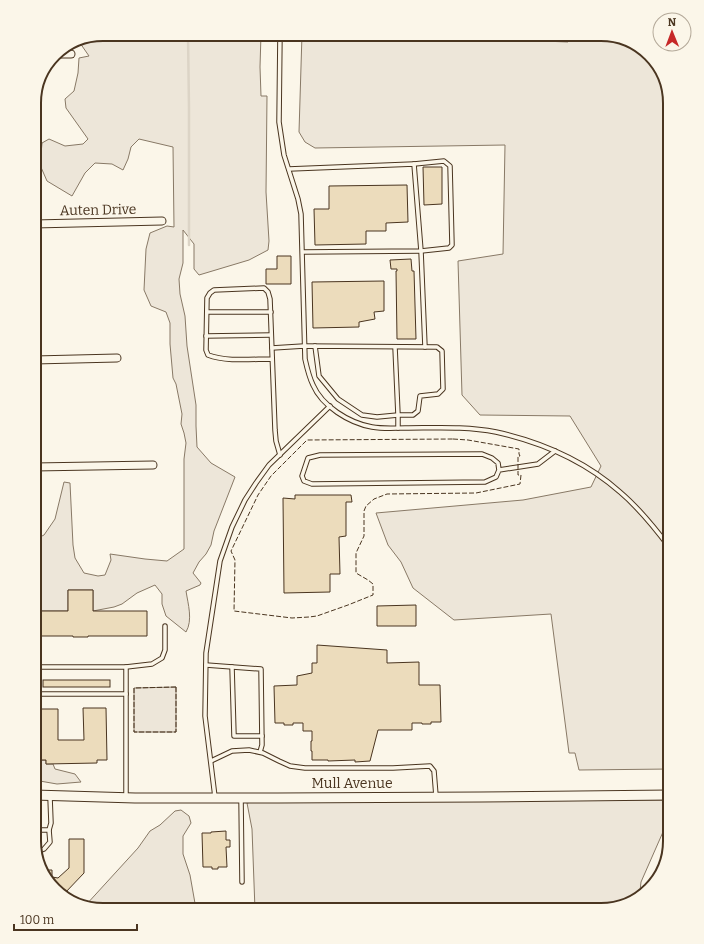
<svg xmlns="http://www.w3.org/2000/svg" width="704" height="944" font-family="Bitter,serif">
<rect width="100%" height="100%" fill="#fbf6e9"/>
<g fill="#ede6d9" stroke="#887966">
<path d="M103,34H261L260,67L261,96H267L266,192L269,241L268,250L249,260L199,275L194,269V244L183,230V263L179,279L180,294L185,316L187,346L196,405V426L197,447L211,463L235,477L214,531L211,545L206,554L199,562L193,573L201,583L200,585L186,591C188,604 193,620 186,632L166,616L162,604V594L155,585L137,593L122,604L114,607L93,611V590H68V611H34V540L44,535L55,519L64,482L70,483L73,545L75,558L84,573L98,576L105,575L111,560L110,554L145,559L167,561L184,549V459L186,443L184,433L181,424L182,414L176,384L173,378L170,344V323L166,312L151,306L144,290L146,249L150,233L167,226L174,227L173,147L139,139L131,147L128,159L123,170L112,164L95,163L85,173L72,196L47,181L40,165L42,143L49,139L65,146L83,144L88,139L66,108L65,99L74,91L78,73L79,58L89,56L80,43Z"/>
<polygon points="302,34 522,34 543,41 568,42 571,34 605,34 636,43 661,68 670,103 670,769 579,770 575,753 569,753 551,614 454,620 413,588 401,562 388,545 376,513 523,500 591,487 601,466 570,416 480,415 462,395 458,261 503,254 505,145 315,148 305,142 299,132"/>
<polygon points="176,687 176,732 134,732 134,688"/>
<polygon points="36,712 37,760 46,760 46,764 53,764 55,769 75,774 81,782 57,784 34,780 34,713"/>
<polygon points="510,800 667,800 670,802 670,816 641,882 640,891 641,895 636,901 601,910 99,910 85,906 138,848 150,831 160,825 175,811 181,810 189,816 191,823 183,836 183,854 190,875 196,909 255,910 252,829 247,803 252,802"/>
</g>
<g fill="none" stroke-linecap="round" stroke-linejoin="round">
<polyline stroke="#dcd4c6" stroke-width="2.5" points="188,34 189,109 189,245"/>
</g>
<g fill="#ecdcbc" stroke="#4a3520">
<polygon points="423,167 442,167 442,204 424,205"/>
<polygon points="407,185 408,222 386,223 386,231 366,231 366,244 315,245 314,209 329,209 329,186"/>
<polygon points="277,256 291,256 291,284 266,284 266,269 277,269"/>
<polygon points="411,259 412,271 414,271 416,339 397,339 396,271 397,271 397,269 391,269 390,260"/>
<polygon points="384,281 384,311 374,312 375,319 359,322 359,327 313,328 312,282"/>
<polygon points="295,495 351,495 352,502 346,502 346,536 339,537 340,574 330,574 330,592 284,593 283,498 295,499"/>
<polygon points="68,590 93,590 93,611 147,611 147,636 88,636 88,637 73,637 73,636 34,636 34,611 68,611"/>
<polygon points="416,605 416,626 377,626 377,606"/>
<polygon points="317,645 387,650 387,663 419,662 419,685 440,685 441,722 431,722 431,724 422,724 422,723 412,723 412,730 378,730 370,761 355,762 355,760 328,761 328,760 312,760 312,751 311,751 311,741 312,741 312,731 303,731 303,723 293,723 293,725 284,725 284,723 275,723 274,686 297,685 297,676 312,673 312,663 317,663"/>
<rect x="43" y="680" width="67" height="7"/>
<polygon points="83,708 106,708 107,760 97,760 97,763 46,764 46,760 37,760 37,709 58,709 58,740 84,740"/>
<polygon points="226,831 226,840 230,840 230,847 226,847 227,867 218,867 218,869 212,869 212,867 203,867 202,833 211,833 211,832"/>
<polygon points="69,839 84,839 84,873 64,894 62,894 45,877 48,877 48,870 52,870 52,877 58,878 69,868"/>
</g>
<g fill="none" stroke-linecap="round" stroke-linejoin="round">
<defs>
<g id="service">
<path d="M280,34L279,122L284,155L298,199L301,214L305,359C307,368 309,377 313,385C322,406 349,423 372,427C383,429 394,428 405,428C435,428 466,426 496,432C541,442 585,461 620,492C639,508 655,528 670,548"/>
<polyline points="289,169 414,164 421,251 425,347"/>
<polyline points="303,252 421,251 449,248 452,245 450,166 444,161 414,164"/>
<polyline points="207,312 271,312"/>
<polyline points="206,336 271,335"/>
<polyline points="315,346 319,376 338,399 362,415 377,417 398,415 395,347"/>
<polyline points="272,348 304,346 437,347 442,351 443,389 438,394 420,396 418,411 413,415 398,415 398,428"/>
<path d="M272,359C253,359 226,362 208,355L206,350L207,298L210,293L214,290L264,288L268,292L270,299L275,430L276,441L280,455"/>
<polyline points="499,470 498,463 492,458 482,454 320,455 308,458 302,476 304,481 312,484 485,482 496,477 499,470 538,464 555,451"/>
<polyline points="206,665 261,669 262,745 260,752"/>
<polyline points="34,667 126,667 152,664 162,658 165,650 165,626"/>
<polyline points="126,667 126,796"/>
<polyline points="232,667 234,736 262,736"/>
<polyline points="34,694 126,694"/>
<polyline points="211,761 232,751 249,750 263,753 279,761 290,766 305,768 393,768 430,766 434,771 436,796"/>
<polyline points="215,797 205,716 206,653 220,561 232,527 245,500 256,483 269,465 330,406"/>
<polyline points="241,798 242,882"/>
<polyline points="34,830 49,830 51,823 50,797"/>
<polyline points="37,852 44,849 50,842 49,830"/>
</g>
<g id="minor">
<polyline points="55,54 71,54"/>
<polyline points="34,213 35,94"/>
<polyline points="34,224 162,221"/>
<polyline points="34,360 117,358"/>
<polyline points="34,467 153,465"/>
</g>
<polyline id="tertiary" points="34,795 135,798 278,798 481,797 670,795"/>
</defs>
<use href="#service" stroke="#4a3520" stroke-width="5.5"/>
<use href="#minor" stroke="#4a3520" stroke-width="9"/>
<use href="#tertiary" stroke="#4a3520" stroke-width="11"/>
<use href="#service" stroke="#fbf6e9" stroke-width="3.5"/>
<use href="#minor" stroke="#fbf6e9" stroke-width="7"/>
<use href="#tertiary" stroke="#fbf6e9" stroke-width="9"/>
<g stroke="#4a3520" stroke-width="1" stroke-dasharray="5 2" stroke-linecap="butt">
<polygon points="453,439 468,440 519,449 519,454 520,456 518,456 518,475 521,475 520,484 476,493 387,494 374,499 366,506 364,511 364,536 356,553 356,573 368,580 373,584 373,595 348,605 317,616 309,617 292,618 234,611 235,560 231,551 258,495 271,476 307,440"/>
<polygon points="176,687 176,732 134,732 134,688"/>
</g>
</g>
<g text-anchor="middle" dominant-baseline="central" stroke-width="3" stroke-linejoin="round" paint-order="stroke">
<g font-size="14" fill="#4a3520" stroke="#fbf6e9">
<text transform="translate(98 210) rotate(-1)">Auten Drive</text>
<text x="352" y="783">Mull Avenue</text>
</g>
</g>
<path d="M0 0H704V944H0ZM103 41H601A62 62 0 0 1 663 103V841A62 62 0 0 1 601 903H103A62 62 0 0 1 41 841V103A62 62 0 0 1 103 41Z" fill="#fbf6e9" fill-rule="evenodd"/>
<path fill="none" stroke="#4a3520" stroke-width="2" d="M103 41H601A62 62 0 0 1 663 103V841A62 62 0 0 1 601 903H103A62 62 0 0 1 41 841V103A62 62 0 0 1 103 41Z"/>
<g transform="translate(672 32) rotate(359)"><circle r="19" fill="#fbf6e9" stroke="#b4a999"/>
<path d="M0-3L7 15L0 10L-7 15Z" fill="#c62828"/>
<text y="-6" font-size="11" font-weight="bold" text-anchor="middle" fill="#4a3520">N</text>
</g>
<path d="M14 924v6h123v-6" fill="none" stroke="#4a3520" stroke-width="2"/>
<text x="20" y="924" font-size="12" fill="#4a3520" stroke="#fbf6e9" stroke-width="3" paint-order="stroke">100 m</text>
</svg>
